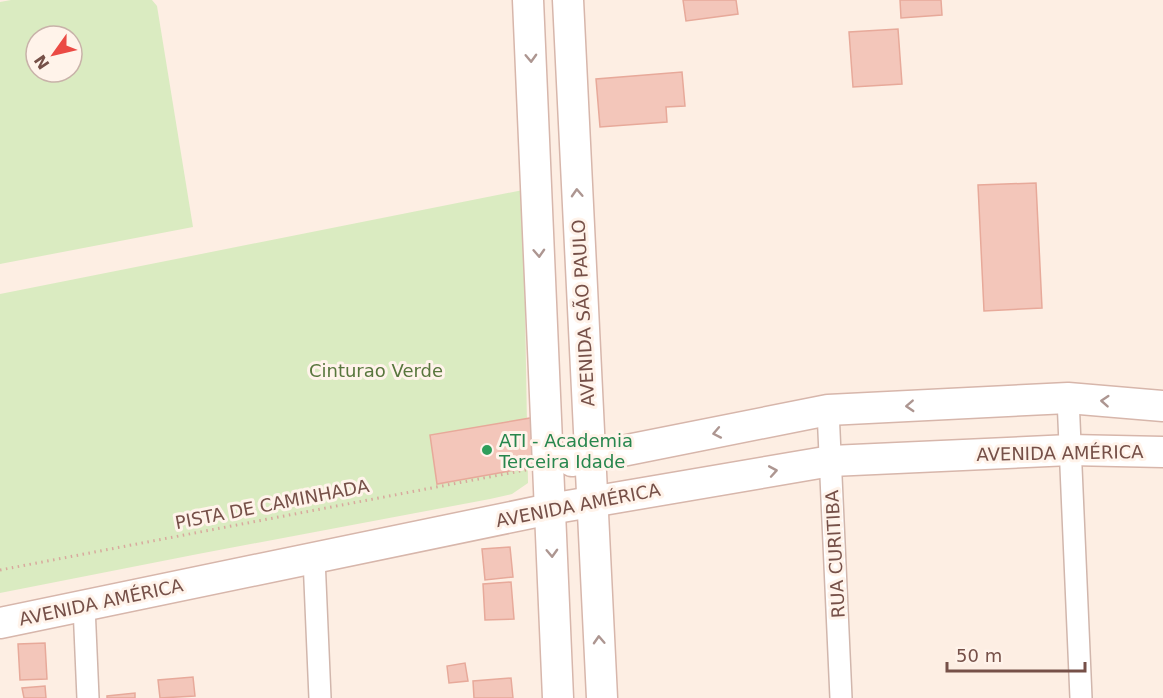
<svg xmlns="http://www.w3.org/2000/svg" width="1163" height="698" font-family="'DejaVu Sans',sans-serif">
<rect width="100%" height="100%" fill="#fdeee3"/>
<g fill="#daebc1" fill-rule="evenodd">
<path d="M11,0H152L157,6L193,227L0,264V2ZM36,36H72V72H36Z"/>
<polygon points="523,190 528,483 512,494 490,499 198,554 0,593 0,294"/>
</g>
<g fill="#f3c6ba" stroke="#e7a99a" stroke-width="1.5">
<polygon points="683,0 736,0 738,14 686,21"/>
<polygon points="900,0 941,0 942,15 901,18"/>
<polygon points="898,29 902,84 853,87 849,32"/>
<polygon points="682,72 685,106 666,107 667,122 600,127 596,79"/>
<polygon points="1036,183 1042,308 984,311 978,185"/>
<polygon points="542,416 543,465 437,484 430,435"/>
<polygon points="510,547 513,577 485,580 482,549"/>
<polygon points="511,582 514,619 485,620 483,584"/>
<polygon points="45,643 47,679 20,680 18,644"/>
<polygon points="465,663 468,681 449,683 447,666"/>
<polygon points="193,677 195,696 160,698 158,680"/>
<polygon points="511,678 513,698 474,698 473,681"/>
<polygon points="45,686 46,698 24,698 22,688"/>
<polygon points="135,693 135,698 107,698 107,696"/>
</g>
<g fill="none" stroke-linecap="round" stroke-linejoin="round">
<defs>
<g id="street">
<polyline points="1068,398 1081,698"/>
<polyline points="828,410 841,698"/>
<polyline points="314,558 320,698"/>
<polyline points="84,606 88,698"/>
</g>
<g id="secondary">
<polyline points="528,0 558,698"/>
<polyline points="568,0 602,698"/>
<polyline points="572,461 828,410 1068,398 1163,406"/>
<polyline points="0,623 550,509 831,461 1070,450 1163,452"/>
</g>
</defs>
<use href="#street" stroke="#d1b6ac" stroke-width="24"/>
<use href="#secondary" stroke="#d7b6ab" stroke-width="33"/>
<polyline stroke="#d8a99d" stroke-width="3" stroke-dasharray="1.5 4.5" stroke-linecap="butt" points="0,570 526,470"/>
<use href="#street" stroke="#fff" stroke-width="21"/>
<use href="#secondary" stroke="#fff" stroke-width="30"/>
</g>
<defs><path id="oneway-chevron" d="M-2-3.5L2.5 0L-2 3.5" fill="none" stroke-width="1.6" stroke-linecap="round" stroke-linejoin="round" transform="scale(1.5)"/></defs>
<g stroke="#ad9691">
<use href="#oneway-chevron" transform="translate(531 58) rotate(88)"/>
<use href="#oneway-chevron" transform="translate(577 193) rotate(-93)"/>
<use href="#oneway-chevron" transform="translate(539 253) rotate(87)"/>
<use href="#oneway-chevron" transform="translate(1105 401) rotate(-176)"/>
<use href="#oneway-chevron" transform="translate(910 406) rotate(177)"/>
<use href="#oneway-chevron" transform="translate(717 433) rotate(169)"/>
<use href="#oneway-chevron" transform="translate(773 471) rotate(-10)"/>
<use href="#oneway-chevron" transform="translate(552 553) rotate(88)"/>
<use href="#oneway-chevron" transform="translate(599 640) rotate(-93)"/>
</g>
<circle fill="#2e9e5b" stroke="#fff3ea" stroke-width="2" cx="487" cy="450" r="6"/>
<g text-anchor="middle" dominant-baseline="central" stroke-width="6" stroke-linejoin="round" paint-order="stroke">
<g font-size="18" fill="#765048" stroke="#fff3ea">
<text transform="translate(583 313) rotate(-93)">AVENIDA SÃO PAULO</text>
<text transform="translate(1060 453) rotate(-1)">AVENIDA AMÉRICA</text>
<text transform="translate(272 504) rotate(-11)">PISTA DE CAMINHADA</text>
<text transform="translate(578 505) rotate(-11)">AVENIDA AMÉRICA</text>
<text transform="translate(835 554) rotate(-93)">RUA CURITIBA</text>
<text transform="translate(101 602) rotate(-12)">AVENIDA AMÉRICA</text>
</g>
<g font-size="18" fill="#58763d" stroke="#fff3ea">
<text x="376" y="370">Cinturao Verde</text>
</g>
<g font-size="18" fill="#27864d" stroke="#fff3ea" text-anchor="start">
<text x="499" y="440">ATI - Academia<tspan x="499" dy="21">Terceira Idade</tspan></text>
</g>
</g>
<g transform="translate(54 54) rotate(236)"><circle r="28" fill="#fff3ea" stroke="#c8b2a9" stroke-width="1.5"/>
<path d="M0-4.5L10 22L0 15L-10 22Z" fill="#eb4a44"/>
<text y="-9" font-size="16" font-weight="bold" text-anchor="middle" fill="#765048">N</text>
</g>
<path d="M947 662v9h138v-9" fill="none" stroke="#765048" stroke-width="3"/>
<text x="956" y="662" font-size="18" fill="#765048" stroke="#fff3ea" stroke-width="4.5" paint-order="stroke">50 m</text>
</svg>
